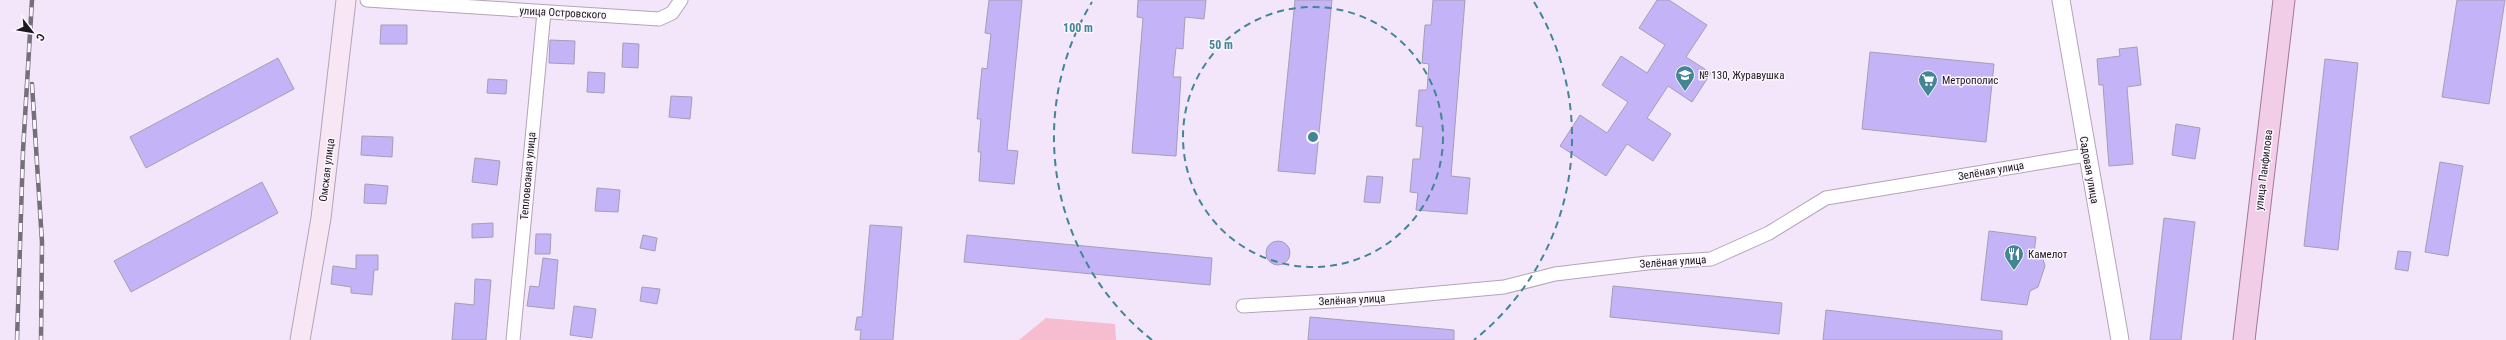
<svg xmlns="http://www.w3.org/2000/svg" width="2506" height="340" font-family="'Roboto Condensed',sans-serif">
<rect width="100%" height="100%" fill="#f3e6fa"/>
<polygon fill="#f6bcd0" points="1046,318 1115,324 1116,340 1019,340"/>
<g fill="#c4b3f7" stroke="#a39fb4">
<polygon points="989,0 1022,0 1007,150 1018,151 1014,184 979,181 981,152 978,152 981,119 977,119 982,68 987,69 991,34 985,33"/>
<polygon points="1138,0 1206,0 1204,19 1185,17 1183,49 1176,48 1173,77 1181,77 1176,156 1132,153 1143,18 1137,17"/>
<polygon points="1295,0 1332,0 1315,174 1278,171"/>
<polygon points="1433,0 1465,0 1451,176 1470,178 1467,214 1416,210 1418,193 1410,192 1413,159 1420,159 1423,127 1416,126 1419,90 1427,90 1429,64 1422,63 1425,25 1431,25"/>
<polygon points="1657,0 1669,0 1707,25 1686,57 1711,73 1692,102 1668,86 1647,118 1671,134 1653,161 1627,144 1606,176 1560,146 1580,115 1607,133 1628,102 1602,85 1621,56 1647,73 1665,45 1639,28"/>
<polygon points="2457,0 2505,0 2489,104 2442,97"/>
<polygon points="381,25 407,25 407,44 380,44"/>
<polygon points="550,40 575,41 574,64 549,63"/>
<polygon points="623,43 639,44 638,68 622,67"/>
<polygon points="2137,47 2141,85 2127,87 2133,164 2109,166 2103,85 2099,85 2097,59 2120,56 2119,49"/>
<polygon points="1870,52 1994,64 1986,142 1862,129"/>
<polygon points="278,58 294,89 146,168 130,137"/>
<polygon points="2325,59 2358,63 2338,250 2304,246"/>
<polygon points="588,72 605,73 604,93 587,92"/>
<polygon points="488,79 507,80 506,94 487,93"/>
<polygon points="671,96 692,97 690,119 669,117"/>
<polygon points="2176,124 2200,128 2195,159 2172,155"/>
<polygon points="362,136 393,137 392,157 361,155"/>
<polygon points="475,158 500,161 497,185 472,182"/>
<polygon points="2440,162 2463,166 2448,256 2425,252"/>
<polygon points="1367,176 1383,177 1380,203 1364,202"/>
<polygon points="262,182 278,213 131,292 114,261"/>
<polygon points="365,184 388,186 386,204 364,203"/>
<polygon points="597,188 620,190 618,212 595,211"/>
<polygon points="2164,218 2195,222 2181,340 2150,340"/>
<polygon points="493,223 493,237 472,238 472,224"/>
<polygon points="870,225 902,227 893,340 860,340 861,330 855,330 857,317 862,317"/>
<polygon points="1989,231 2036,237 2034,253 2043,259 2045,266 2038,287 2030,291 2027,305 1981,300"/>
<polygon points="536,234 551,234 550,254 535,254"/>
<polygon points="643,235 657,238 655,251 640,248"/>
<polygon points="967,235 1212,258 1210,285 964,262"/>
<circle cx="1278" cy="253" r="12"/>
<polygon points="2398,251 2411,252 2408,271 2395,269"/>
<polygon points="356,255 378,255 378,270 374,270 372,295 351,293 351,287 331,284 333,266 356,269"/>
<polygon points="543,258 558,260 554,309 527,306 530,286 539,287"/>
<polygon points="475,279 491,280 486,340 452,340 455,303 474,305"/>
<polygon points="1613,286 1782,303 1779,334 1610,317"/>
<polygon points="642,287 660,289 657,304 640,301"/>
<polygon points="574,306 596,309 592,338 570,335"/>
<polygon points="1826,310 2002,331 2002,340 1823,340"/>
<polygon points="1310,317 1454,330 1454,340 1308,340"/>
</g>
<g fill="none" stroke-linecap="round" stroke-linejoin="round">
<defs>
<g id="minor">
<polyline points="367,0 659,19 672,13 681,0"/>
<polyline points="1243,306 1384,298 1504,287 1555,274 1647,263 1711,259 1769,233 1826,198 2086,155"/>
<polyline points="513,340 544,12"/>
</g>
<polyline id="tertiary" points="2061,0 2120,340"/>
<polyline id="secondary" points="300,340 321,218 346,0"/>
<polyline id="primary" points="2244,340 2284,0"/>
</defs>
<use href="#minor" stroke="#b2a5b8" stroke-width="15"/>
<use href="#tertiary" stroke="#b2a5b8" stroke-width="19"/>
<use href="#secondary" stroke="#b2a5b8" stroke-width="21"/>
<use href="#primary" stroke="#a27898" stroke-width="23"/>
<use href="#minor" stroke="#fff" stroke-width="13"/>
<use href="#tertiary" stroke="#fff" stroke-width="17"/>
<use href="#secondary" stroke="#f8e6f4" stroke-width="19"/>
<use href="#primary" stroke="#f2cde8" stroke-width="21"/>
<defs>
<g id="rail">
<polyline points="32,84 42,242 41,340"/>
<polyline points="17,340 23,151 32,0"/>
</g>
</defs>
<use href="#rail" stroke="#766e7a" stroke-width="4.5"/>
<use href="#rail" stroke="#fcf6fe" stroke-width="3" stroke-dasharray="9" stroke-linecap="butt"/>
</g>
<g fill="none" stroke="#428695" stroke-width="2" stroke-dasharray="7 5">
<circle cx="1313" cy="137" r="130"/>
<path d="M1152 340A259 259 0 0 1 1092 2M1534 2A259 259 0 0 1 1474 340"/>
</g>
<defs>
<symbol id="school-pin" viewBox="-11 -11 22 30"><path d="M0 17L-7.5 6A9.5 9.5 0 1 1 7.5 6Z" fill="#428695" stroke="#fcf6fe"/><path d="M0-5L7-2L0 1L-7-2ZM-4 1L0 2.5L4 1V4Q0 6-4 4Z" fill="#fff"/></symbol>
<symbol id="supermarket-pin" viewBox="-11 -11 22 30"><path d="M0 17L-7.5 6A9.5 9.5 0 1 1 7.5 6Z" fill="#428695" stroke="#fcf6fe"/><path d="M-6-5.5h2.5l.6 2H6L4.5 2H-2.5L-4.4-4H-6ZM-1.5 3.2a1.3 1.3 0 1 0 .1 0ZM3 3.2a1.3 1.3 0 1 0 .1 0Z" fill="#fff"/></symbol>
<symbol id="restaurant-pin" viewBox="-11 -11 22 30"><path d="M0 17L-7.5 6A9.5 9.5 0 1 1 7.5 6Z" fill="#428695" stroke="#fcf6fe"/><path d="M-5-6h1v4h1v-4h1v4h1v-4h1v5L-1.5 .5V6h-2V.5L-5-1ZM5-6V6H3V1.5H1.5Q1.5-4 5-6Z" fill="#fff"/></symbol>
</defs>
<g fill-rule="evenodd">
<use href="#school-pin" x="1674" y="64" width="22" height="30"/>
<use href="#supermarket-pin" x="1917" y="69" width="22" height="30"/>
<use href="#restaurant-pin" x="2003" y="243" width="22" height="30"/>
</g>
<g text-anchor="middle" dominant-baseline="central" stroke-width="3" stroke-linejoin="round" paint-order="stroke">
<g font-size="11" fill="#1d181f" stroke="#fcf6fe">
<text transform="translate(563 13) rotate(3)">улица Островского</text>
<text transform="translate(327 170) rotate(-83)">Омская улица</text>
<text transform="translate(2089 170) rotate(80)">Садовая улица</text>
<text transform="translate(2264 170) rotate(-83)">улица Панфилова</text>
<text transform="translate(1991 171) rotate(-10)">Зелёная улица</text>
<text transform="translate(528 176) rotate(-85)">Тепловозная улица</text>
<text transform="translate(1673 262) rotate(-4)">Зелёная улица</text>
<text transform="translate(1352 300) rotate(-3)">Зелёная улица</text>
</g>
<g font-size="11" fill="#1d181f" stroke="#fcf6fe" text-anchor="start">
<text x="1699" y="75">№ 130, Журавушка</text>
<text x="1942" y="80">Метрополис</text>
<text x="2028" y="254">Камелот</text>
</g>
</g>
<circle cx="1313" cy="137" r="6" fill="#428695" stroke="#fcf6fe" stroke-width="2"/>
<g font-size="12" text-anchor="middle" font-weight="bold" fill="#428695" stroke="#fcf6fe" stroke-width="3" stroke-linejoin="round" paint-order="stroke">
<text x="1078" y="32">100 m</text>
<text x="1221" y="49">50 m</text>
</g>
<g transform="translate(32 32) rotate(121)" stroke="#fcf6fe" stroke-width="3" paint-order="stroke">
<path d="M0-3L7 15L0 10L-7 15Z" fill="#1d181f"/>
<text y="-6" font-size="11" font-weight="bold" text-anchor="middle" fill="#1d181f">С</text>
</g>
</svg>
